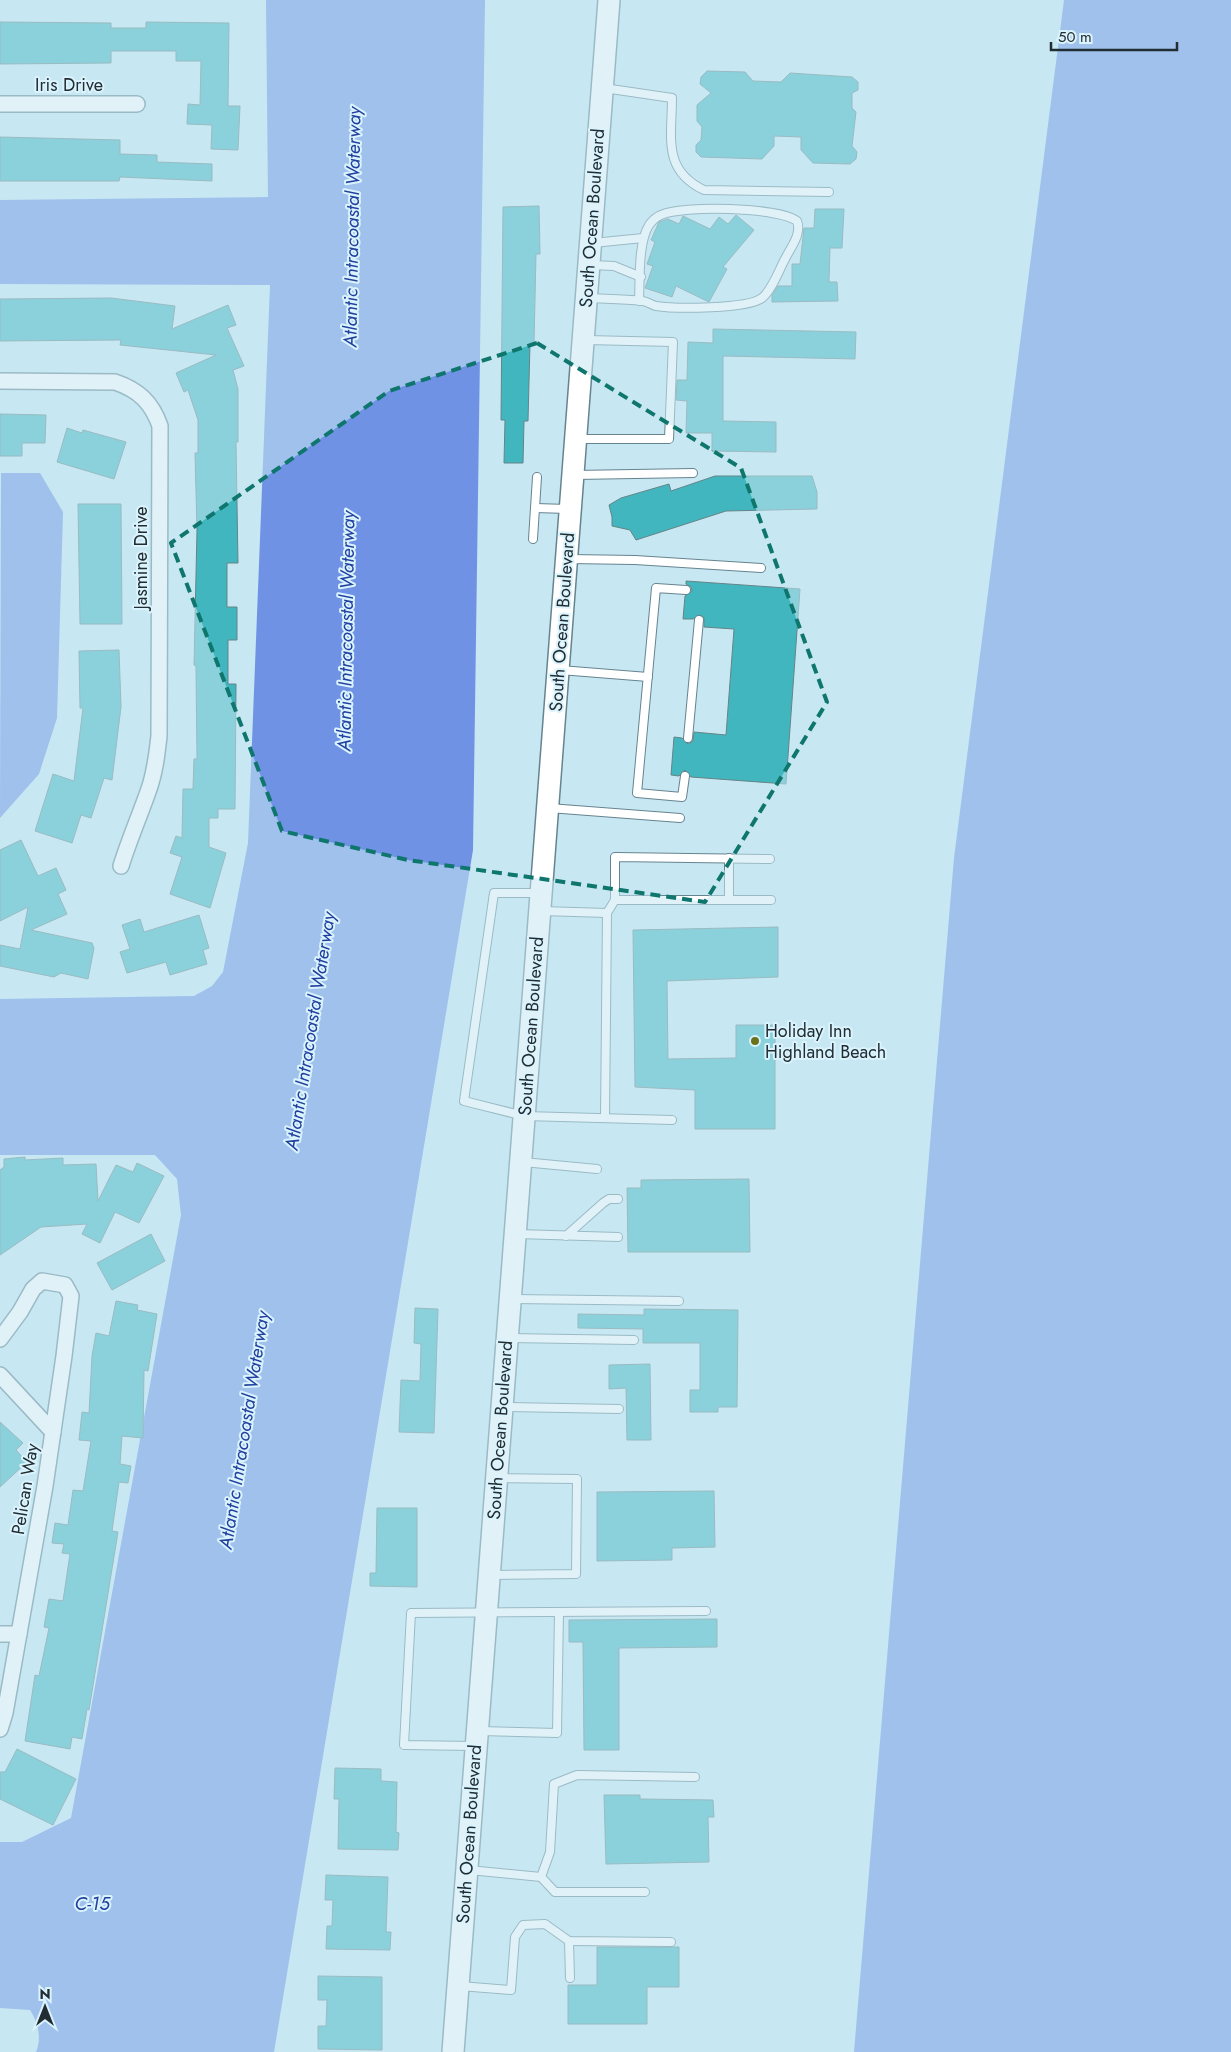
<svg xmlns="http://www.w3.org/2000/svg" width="1231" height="2052" font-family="Jost,sans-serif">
<rect width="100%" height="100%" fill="#c7e7f3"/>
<g fill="#7092e5">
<path d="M266,0H485L473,850L274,2052H36C42,2038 38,2022 30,2010L0,2008V1842H22L71,1818L181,1215L177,1179L155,1155H0V999L194,996L212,986L223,972L248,843L270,285L0,284V200L268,197Z"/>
<polygon points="1064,0 1231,0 1231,2052 854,2052 954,858"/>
<polygon points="1,473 40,473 63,512 57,718 39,774 0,818"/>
</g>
<g fill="#42b6be" stroke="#648587">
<polygon points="0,22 111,23 111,28 146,28 146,22 229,23 228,106 240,106 238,150 211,149 212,125 187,124 188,104 200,105 201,61 176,61 176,51 111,51 111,63 0,64"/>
<polygon points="707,71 745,72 753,81 781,82 790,73 852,77 858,82 858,90 852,93 852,108 856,112 852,146 857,152 856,159 850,164 813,163 801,150 801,137 774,136 774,146 762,159 701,157 696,152 696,145 701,140 702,127 697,121 697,105 711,93 700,84 701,77"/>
<polygon points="0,137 120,140 120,154 157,155 157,162 212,164 212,181 120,177 119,181 0,181"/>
<polygon points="539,206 540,254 536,254 534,343 530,343 528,421 524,421 523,463 504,463 505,420 501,420 503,207"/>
<polygon points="815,209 844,209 842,248 830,248 829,282 837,282 838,301 772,302 772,295 778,286 792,286 792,264 800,264 804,228 814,228"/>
<polygon points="736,215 754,230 723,267 727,269 709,302 676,286 672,297 645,288 653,266 647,264 655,242 651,240 659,222 668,219 679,224 683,216 710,229 719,217 728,224"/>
<polygon points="111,298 175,306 172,329 228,305 236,325 227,328 244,366 233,370 238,389 238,442 236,442 238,563 227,563 227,607 237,607 237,640 228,640 228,684 236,684 235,809 218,809 218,818 209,818 209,847 226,853 210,908 170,894 182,857 170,853 176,836 182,838 183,789 193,789 194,759 197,759 196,666 194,665 197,530 195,453 198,453 198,420 188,390 184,392 176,373 216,355 120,345 121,340 0,341 0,299"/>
<polygon points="713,329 856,332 855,359 723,356 723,421 776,422 776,452 712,451 712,433 686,433 687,401 676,400 677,380 687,380 688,342 713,343"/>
<polygon points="0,414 46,415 45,443 22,443 22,456 0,456"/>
<polygon points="67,428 82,433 83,430 126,442 114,479 57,462"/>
<polygon points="715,476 812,476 817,492 817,509 726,511 636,540 630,530 612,526 612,517 609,505 621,498 669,484 671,491"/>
<polygon points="78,504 121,504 122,624 80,624"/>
<polygon points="686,581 800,589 786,784 691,777 685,770 679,776 671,775 674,737 682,738 688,744 693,741 694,732 726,735 734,629 704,627 704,618 700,615 693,619 683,619 685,596 692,591 691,587 686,584"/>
<polygon points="119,650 121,707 112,780 104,778 91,818 81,815 72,843 35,831 53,774 74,781 83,708 80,708 79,651"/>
<polygon points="21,840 38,876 56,868 66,890 58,894 67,914 31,930 92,943 94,948 88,979 61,973 54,977 0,966 0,945 20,949 28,907 0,921 0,850"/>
<polygon points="199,915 209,948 203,950 207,964 170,975 166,962 127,973 120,952 130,949 122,925 140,919 144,932"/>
<polygon points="778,927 778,977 667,981 668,1059 736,1058 736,1025 775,1025 775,1129 695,1129 695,1090 635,1087 633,930"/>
<polygon points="25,1157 25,1160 63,1158 63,1165 96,1164 98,1201 116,1165 133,1172 137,1163 164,1176 139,1223 115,1212 100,1243 82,1234 87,1224 41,1227 0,1255 0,1170 4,1167 4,1159"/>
<polygon points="749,1179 750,1252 628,1252 627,1188 641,1188 641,1180"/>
<polygon points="151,1234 165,1261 112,1290 97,1263"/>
<polygon points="116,1301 138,1305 137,1310 157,1314 148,1371 144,1370 143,1438 122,1436 120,1464 131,1466 128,1483 119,1482 112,1531 118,1532 89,1710 87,1709 82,1739 72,1737 70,1749 25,1741 35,1675 39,1676 49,1628 44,1627 49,1599 63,1601 70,1554 62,1553 64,1544 52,1543 55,1523 68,1525 73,1490 83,1491 91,1441 79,1440 82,1412 89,1413 92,1356 96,1333 109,1336"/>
<polygon points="415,1308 438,1309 434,1433 399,1432 401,1380 420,1381 421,1344 414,1343"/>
<polygon points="644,1309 738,1310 737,1407 718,1407 718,1412 690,1412 690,1390 700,1390 700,1343 643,1343 643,1329 578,1328 578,1314 644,1315"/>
<polygon points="650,1364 651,1440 627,1440 626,1388 609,1389 609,1365"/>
<polygon points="0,1422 23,1443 16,1450 27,1462 0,1487"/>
<polygon points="714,1491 715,1547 672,1548 672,1560 597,1561 597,1492"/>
<polygon points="377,1508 417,1508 417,1587 370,1586 370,1573 376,1573"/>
<polygon points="717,1619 717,1647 619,1648 619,1750 584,1750 583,1642 569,1642 569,1620"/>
<polygon points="17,1749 76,1779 53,1825 0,1799 0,1772 5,1772"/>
<polygon points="335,1768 381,1769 381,1781 397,1782 396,1832 399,1833 398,1850 338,1849 339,1799 334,1799"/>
<polygon points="604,1795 640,1795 640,1799 713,1800 714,1817 708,1817 709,1862 606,1864"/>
<polygon points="326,1875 388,1877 386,1932 391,1932 390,1950 326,1949 327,1926 332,1926 333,1900 325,1900"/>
<polygon points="597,1947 679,1947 679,1987 647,1987 647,2024 568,2024 568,1985 597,1985"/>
<polygon points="318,1976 382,1977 382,2050 318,2049 318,2026 326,2026 327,2000 318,2000"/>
</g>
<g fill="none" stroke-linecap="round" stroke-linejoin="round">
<defs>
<g id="lane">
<path d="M604,88L672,98C672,137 662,170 704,190L829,192"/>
<polyline points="593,243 643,238"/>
<polyline points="591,265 614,266 641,277"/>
<path d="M588,298C606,299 624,299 642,301C647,301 651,305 656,306C675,309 748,309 762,298C772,290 779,270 785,259C791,247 802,234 797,221C778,207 682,205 661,215C656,217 652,221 649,225C638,243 640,279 639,301"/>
<polyline points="578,439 669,439 673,342 586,340"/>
<polyline points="575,475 693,473"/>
<polyline points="535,508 568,509"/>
<polyline points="533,539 537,477"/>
<polyline points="569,559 635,560 761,568"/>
<polyline points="560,670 648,677"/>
<polyline points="688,738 699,620"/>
<polyline points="685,776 682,797 637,793 656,588 686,590"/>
<polyline points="549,808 680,818"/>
<polyline points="539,893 494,893 464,1101 524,1116 672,1120"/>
<polyline points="615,900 771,900"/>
<polyline points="729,900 729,858"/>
<polyline points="542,911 607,913"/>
<polyline points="605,1118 607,913 615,900 615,857 770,859"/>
<polyline points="523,1162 597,1169"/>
<polyline points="517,1234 618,1237"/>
<polyline points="566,1236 603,1203 609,1199 618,1199"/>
<polyline points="512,1299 679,1301"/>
<polyline points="509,1338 634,1340"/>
<polyline points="503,1407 619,1409"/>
<polyline points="491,1575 576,1574 577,1479 498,1478"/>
<polyline points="479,1731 557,1733 559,1612"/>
<polyline points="474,1746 404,1745 411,1613 706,1611"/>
<polyline points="469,1870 541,1877 555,1892 645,1892"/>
<polyline points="541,1877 550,1852 554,1784 577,1775 695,1777"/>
<polyline points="569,1941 570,1978"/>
<polyline points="460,1986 511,1990 515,1937 523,1925 545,1924 569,1941 671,1942"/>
</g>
<g id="street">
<polyline points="0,104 137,104"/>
<path d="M0,381L115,382C139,390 152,403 160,426L159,736C157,754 155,772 149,789C140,815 129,840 121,866"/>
<polyline points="0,1339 20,1312 33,1289 42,1281 65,1285 71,1296 64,1356 45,1486 5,1713 0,1729"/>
<polyline points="0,1375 53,1432"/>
<polyline points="0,1634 19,1634"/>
</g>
<polyline id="secondary" points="453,2052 609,0"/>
</defs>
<use href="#lane" stroke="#66848f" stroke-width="10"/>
<use href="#street" stroke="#66848f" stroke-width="18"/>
<use href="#secondary" stroke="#66848f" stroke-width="24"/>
<use href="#lane" stroke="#fff" stroke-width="8"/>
<use href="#street" stroke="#fff" stroke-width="15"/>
<use href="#secondary" stroke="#fff" stroke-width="21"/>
</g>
<path d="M0 0H1231V2052H0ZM537,343L741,468L827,702L705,902L408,860L282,831L171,543L389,391Z" fill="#c7e7f3" fill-opacity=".55" fill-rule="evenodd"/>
<path fill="none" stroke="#0f766e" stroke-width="4" stroke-dasharray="10 6" stroke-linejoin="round" d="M537,343L741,468L827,702L705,902L408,860L282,831L171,543L389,391Z"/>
<circle fill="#69721b" stroke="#daf3fd" stroke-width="2" cx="755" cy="1041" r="5"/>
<g text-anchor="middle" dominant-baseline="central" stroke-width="4" stroke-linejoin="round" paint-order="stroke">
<g font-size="18" fill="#212d32" stroke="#daf3fd">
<text x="69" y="85">Iris Drive</text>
<text transform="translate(592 218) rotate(-86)">South Ocean Boulevard</text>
<text transform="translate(141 558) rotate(-90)">Jasmine Drive</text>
<text transform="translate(562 622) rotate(-86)">South Ocean Boulevard</text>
<text transform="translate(531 1026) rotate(-86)">South Ocean Boulevard</text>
<text transform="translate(500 1430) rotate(-86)">South Ocean Boulevard</text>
<text transform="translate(25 1489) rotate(-81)">Pelican Way</text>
<text transform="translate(469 1834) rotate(-86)">South Ocean Boulevard</text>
</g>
<g font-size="18" fill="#212d32" stroke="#daf3fd" text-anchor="start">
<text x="765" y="1031">Holiday Inn<tspan x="765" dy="21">Highland Beach</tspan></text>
</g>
<g font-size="19" font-style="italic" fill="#21409f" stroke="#daf3fd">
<text transform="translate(352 227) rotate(-89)">Atlantic Intracoastal Waterway</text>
<text transform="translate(346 631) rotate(-89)">Atlantic Intracoastal Waterway</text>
<text transform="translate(310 1031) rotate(-81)">Atlantic Intracoastal Waterway</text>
<text transform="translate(244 1430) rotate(-81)">Atlantic Intracoastal Waterway</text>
<text x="92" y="1903">C-15</text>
</g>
</g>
<g transform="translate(45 2007)" stroke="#daf3fd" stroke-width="4" paint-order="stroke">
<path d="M0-4L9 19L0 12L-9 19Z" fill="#212d32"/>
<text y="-8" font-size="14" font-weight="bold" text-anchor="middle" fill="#212d32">N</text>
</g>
<path d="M1051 42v8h126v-8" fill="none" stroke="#212d32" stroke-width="2.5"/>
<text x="1058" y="42" font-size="15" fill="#212d32" stroke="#daf3fd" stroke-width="4" paint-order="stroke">50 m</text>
</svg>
